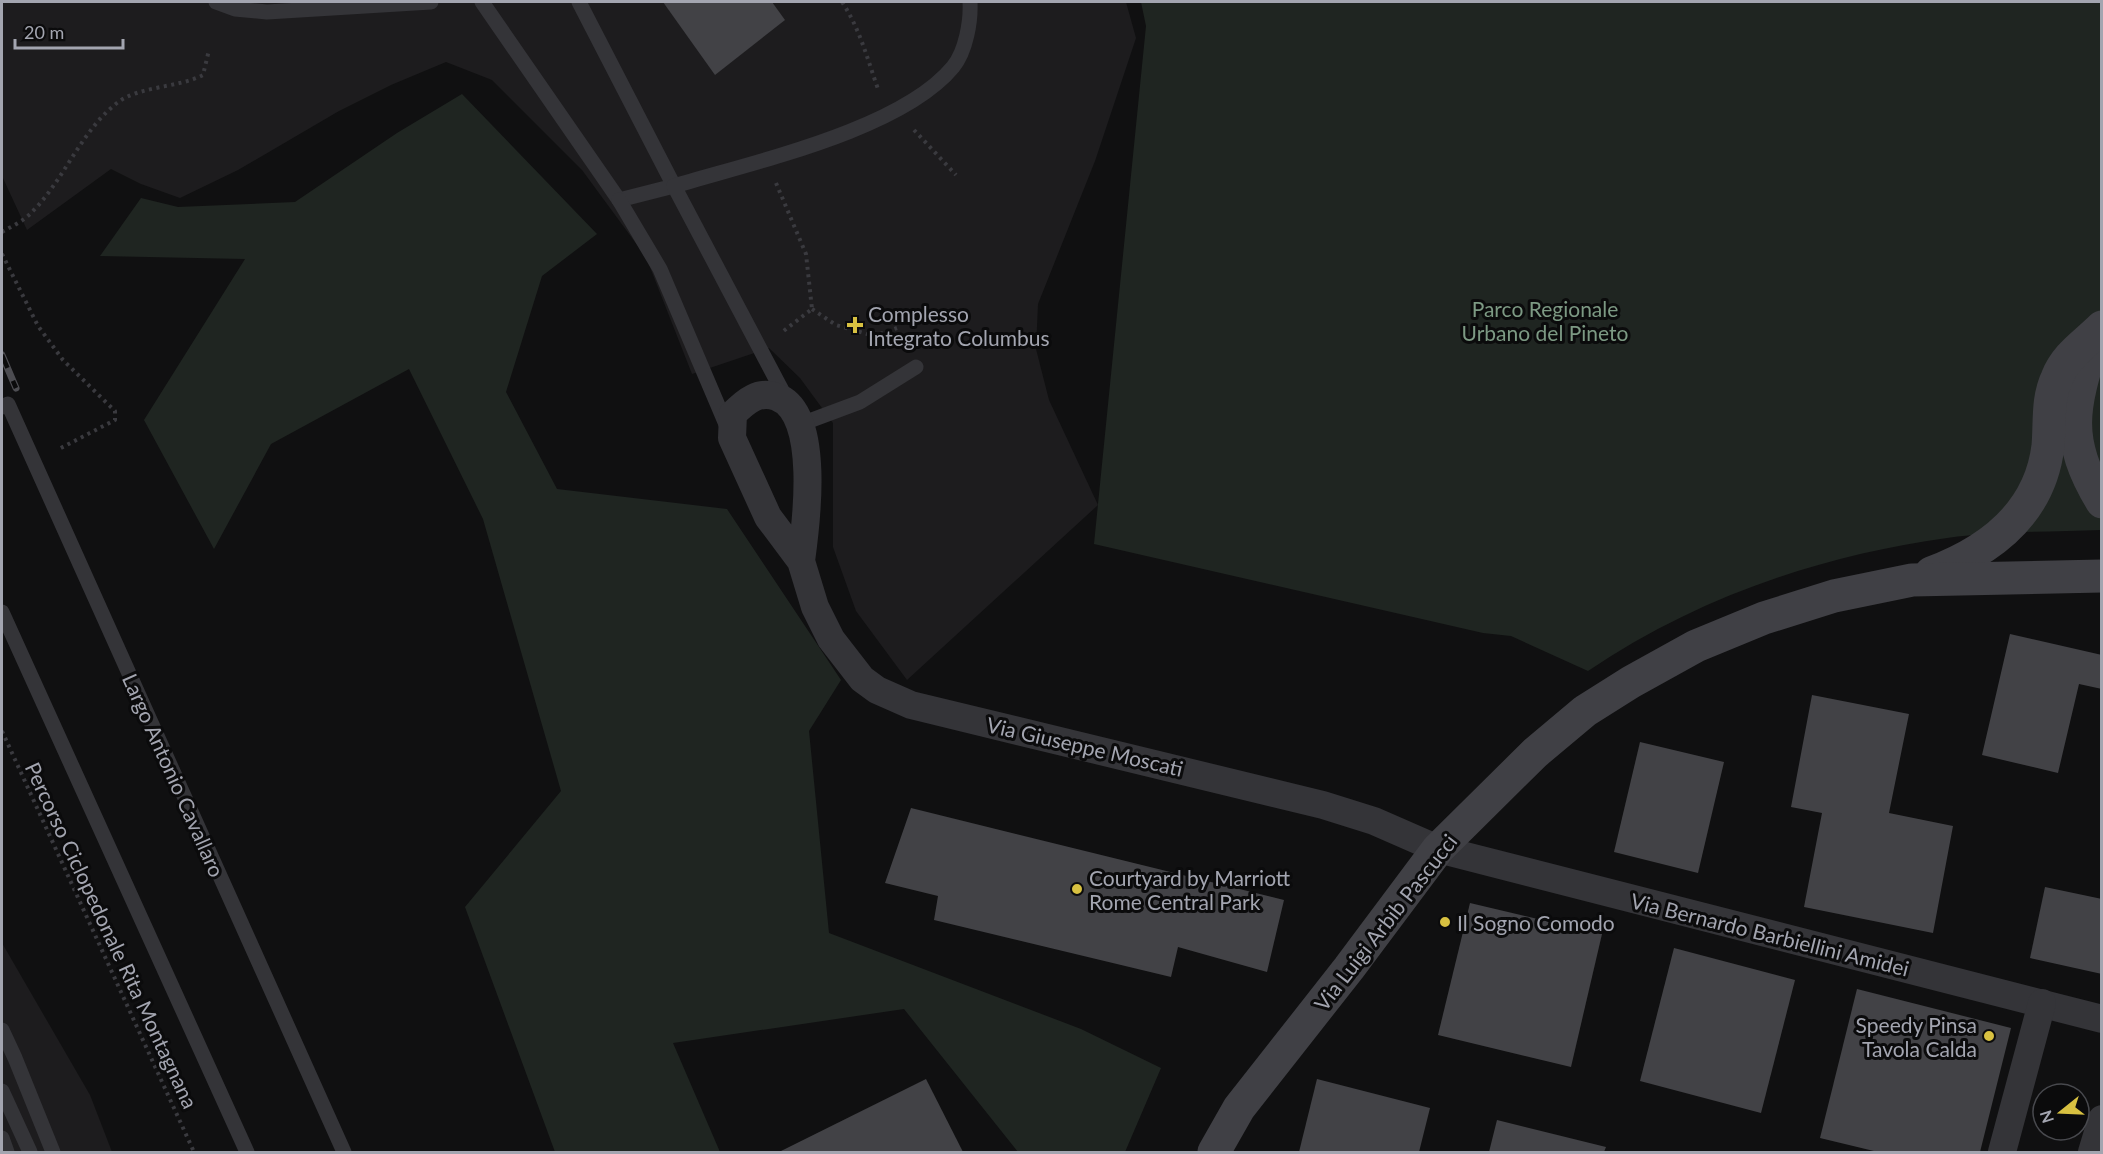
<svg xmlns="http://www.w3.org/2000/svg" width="2103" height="1154" font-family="Lato,sans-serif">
<rect width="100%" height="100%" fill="#101011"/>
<g fill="#1d1c1e">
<polygon points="2,2 1126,2 1136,38 1095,161 1038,304 1036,349 1049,400 1098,505 907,680 856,611 833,547 833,423 800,378 769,348 692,374 646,257 582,170 492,80 446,62 391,85 339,111 238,170 180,198 141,184 111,169 27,230 2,176"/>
<polygon points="2,943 90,1095 112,1152 2,1152"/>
</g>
<g fill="#1f2521">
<path d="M1141,2H2101V530C2051,532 1997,531 1947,538C1818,556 1696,598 1588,671L1511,636L1483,633L1094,544L1146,26Z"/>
<polygon points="462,94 597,234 542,276 506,392 557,489 727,509 841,680 809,731 829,933 1081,1029 1161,1068 1125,1152 1018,1152 904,1009 673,1043 720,1152 555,1152 465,907 561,791 483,519 409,369 271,444 214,549 144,420 245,259 100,256 141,198 178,207 295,202 397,133"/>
</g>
<g fill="#424246">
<polygon points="663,2 772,2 785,20 715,75"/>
<polygon points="2010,634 2102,655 2102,689 2079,684 2058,773 1982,755"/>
<polygon points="1812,695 1909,714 1889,813 1953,826 1933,933 1804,907 1822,813 1791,807"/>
<polygon points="1640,742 1724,762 1698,873 1614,852"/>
<polygon points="911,808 1284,900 1267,972 1178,947 1171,977 934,920 938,896 885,883"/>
<polygon points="2045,887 2102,899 2102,974 2030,958"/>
<polygon points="1470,903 1602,934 1571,1067 1438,1035"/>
<polygon points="1674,948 1795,980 1761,1113 1640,1081"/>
<polygon points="1857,989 2011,1028 1980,1152 1878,1152 1820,1138"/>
<polygon points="926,1079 963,1152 779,1152"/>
<polygon points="1317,1079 1430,1108 1419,1152 1299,1152"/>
<polygon points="1497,1120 1606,1147 1604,1152 1489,1152"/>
</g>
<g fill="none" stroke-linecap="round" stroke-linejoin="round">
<g stroke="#3a3a3f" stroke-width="4" stroke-dasharray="3 4.5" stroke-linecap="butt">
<path d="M842,2C860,29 867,58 878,89L876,90"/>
<polyline points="914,130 956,175"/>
<polyline points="776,183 806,254 812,309 781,333"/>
<path d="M2,232C12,226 24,221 32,212C64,180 81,131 117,103C138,86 178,88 203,75L209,50"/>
<polyline points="2,254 38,326 63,360 115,411 115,420 57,450"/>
<polyline points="812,309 836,325 874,336 897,328"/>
<polyline points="2,731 194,1152"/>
</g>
<g stroke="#343438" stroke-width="15">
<polyline points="216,2 235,9 267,12 431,2"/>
<polyline points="482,2 619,200 674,186 579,2"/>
<polyline points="619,200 660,269 728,429"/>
<path d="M786,398L674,186C753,162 901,130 953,67C966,51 971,21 970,2"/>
<polyline points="2,407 8,404 344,1152"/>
<polyline points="801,424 860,402 916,367"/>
<polyline points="2,612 247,1152"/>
<polyline points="2,1030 15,1058 53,1152"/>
<polyline points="2,1091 30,1152"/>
<polyline points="2,1138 7,1152"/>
</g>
<g stroke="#343438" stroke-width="28">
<path d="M801,561C806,525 821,413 777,397C759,390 746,401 733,414L732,438L768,517L801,561L815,607L831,639L862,679L877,690L911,705L1323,805L1374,821L1438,849L2102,1019"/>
<polyline points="2002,1152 2042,1003"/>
<polyline points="2092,1152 2102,1119"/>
</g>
<g stroke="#404045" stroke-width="33">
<path d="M2095,336C2074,405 2062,436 2102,502"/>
<path d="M1931,573C1990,551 2040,513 2048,446C2050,423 2047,399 2057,378C2066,355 2085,344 2102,327"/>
<polyline points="1214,1152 1239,1108 1349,968 1438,849 1535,753 1585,711 1631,682 1696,646 1764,618 1834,596 1912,580 2102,576"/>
</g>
<defs>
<polyline id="rail" points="2,355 16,388"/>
</defs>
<use href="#rail" stroke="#4d4d52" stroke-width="7"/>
<use href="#rail" stroke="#0b0b0c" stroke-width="4.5" stroke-dasharray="14" stroke-linecap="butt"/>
</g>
<g fill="#d8c141" stroke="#0b0b0c" stroke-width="2">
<path d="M852 316h6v6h6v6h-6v6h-6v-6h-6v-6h6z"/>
<circle cx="1077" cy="889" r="6"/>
<circle cx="1445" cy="922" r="6"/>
<circle cx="1989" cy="1036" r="6"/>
</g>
<g text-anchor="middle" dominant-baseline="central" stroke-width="6" stroke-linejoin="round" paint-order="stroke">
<g font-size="21" fill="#7c9983" stroke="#0b0b0c">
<text x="1545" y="308">Parco Regionale<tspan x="1545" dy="24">Urbano del Pineto</tspan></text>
</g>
<g font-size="21" fill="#a3a5b0" stroke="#0b0b0c" text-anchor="start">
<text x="868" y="313">Complesso<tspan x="868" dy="24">Integrato Columbus</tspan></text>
<text x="1089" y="877">Courtyard by Marriott<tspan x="1089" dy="24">Rome Central Park</tspan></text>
<text x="1457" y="922">Il Sogno Comodo</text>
<text x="1977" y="1024" text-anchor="end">Speedy Pinsa<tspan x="1977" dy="24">Tavola Calda</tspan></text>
</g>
<g font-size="21" fill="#a3a5b0" stroke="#0b0b0c">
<text transform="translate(1085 746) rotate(13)">Via Giuseppe Moscati</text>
<text transform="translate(174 775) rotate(66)">Largo Antonio Cavallaro</text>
<text transform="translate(1385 922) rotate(-52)">Via Luigi Arbib Pascucci</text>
<text transform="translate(1770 934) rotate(14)">Via Bernardo Barbiellini Amidei</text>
<text transform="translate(112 935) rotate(65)">Percorso Ciclopedonale Rita Montagnana</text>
</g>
</g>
<rect width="2103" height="1154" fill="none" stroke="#a3a5b0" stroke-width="6"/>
<g transform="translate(2061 1112) rotate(252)"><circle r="28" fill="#0b0b0c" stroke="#48494e" stroke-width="1.5"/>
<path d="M0-4.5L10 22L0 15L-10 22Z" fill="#d8c141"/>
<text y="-9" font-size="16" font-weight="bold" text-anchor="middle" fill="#a3a5b0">N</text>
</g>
<path d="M15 39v9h108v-9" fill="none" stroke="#a3a5b0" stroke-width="3"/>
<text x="24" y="39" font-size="18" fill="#a3a5b0" stroke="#0b0b0c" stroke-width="4.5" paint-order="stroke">20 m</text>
</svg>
